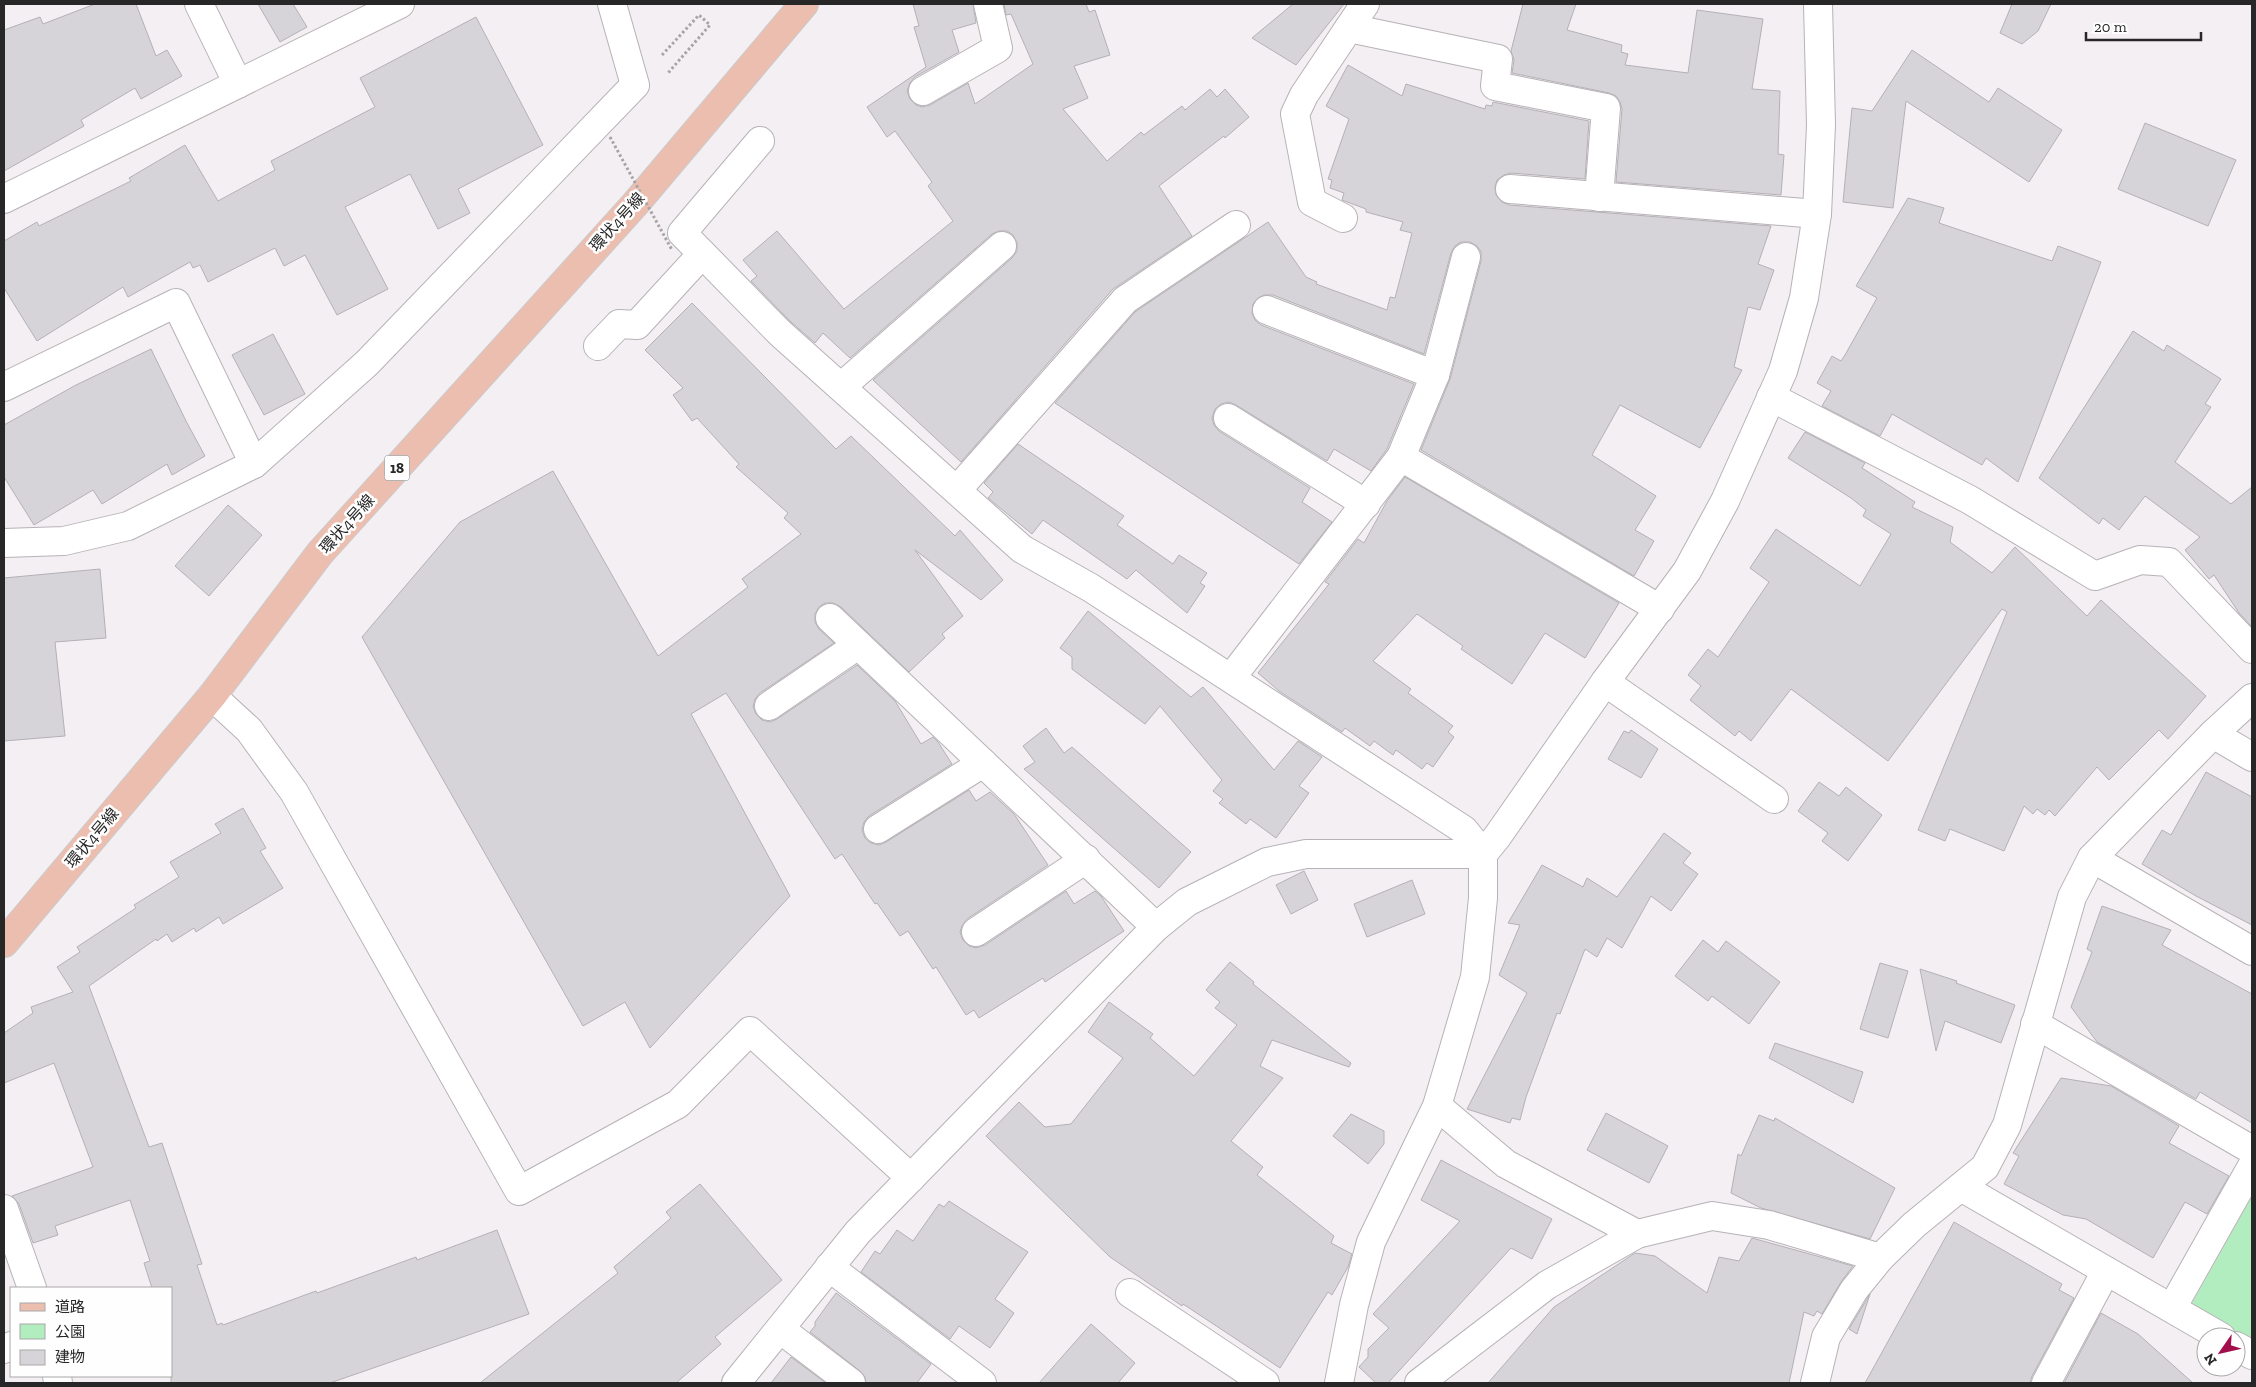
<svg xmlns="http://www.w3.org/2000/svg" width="2256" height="1387" font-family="'Zilla Slab','Noto Sans JP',serif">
<rect width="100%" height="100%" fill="#f4eff3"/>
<polygon fill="#b1edbe" points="2252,1196 2252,1349 2187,1312"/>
<g fill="#d7d4d9" stroke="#b4b1b6">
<polygon points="95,4 136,4 156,56 167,50 182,76 141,99 135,88 81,120 84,126 4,171 4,30 40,17 43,24"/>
<polygon points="258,4 293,4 307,27 280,42"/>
<polygon points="913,4 973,4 976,23 952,30 959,52 915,77 910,83 907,91 910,99 916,105 922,107 930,105 968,83 975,104 1033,64 1011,14 1006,15 1004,4 1086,4 1089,12 1095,10 1110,55 1074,66 1088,98 1063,109 1107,161 1141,132 1144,135 1182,106 1185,110 1210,89 1217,97 1225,89 1249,117 1225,138 1224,136 1159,186 1192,236 1113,289 961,462 873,380 1012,258 1017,251 1017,243 1013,235 1007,231 999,231 992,234 850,358 823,333 815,343 791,322 751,281 757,276 743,260 777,231 844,309 953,221 928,186 932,182 895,131 887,137 867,107 926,67 914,27 919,26"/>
<polygon points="1293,4 1344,4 1296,65 1252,38"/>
<polygon points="1523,4 1576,4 1567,30 1622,45 1621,52 1628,54 1625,65 1688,73 1697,10 1763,19 1752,89 1780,91 1778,154 1784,155 1781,195 1616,182 1622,109 1620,102 1616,96 1609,93 1512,73 1514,60 1511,51"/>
<polygon points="2012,4 2051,4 2038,31 2022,44 2000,33"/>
<polygon points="476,17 543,145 458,189 470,213 438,229 410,174 345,207 388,289 337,315 305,255 284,266 275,248 208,282 200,265 193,268 190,262 128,297 123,287 37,341 4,288 4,241 37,222 39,226 131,181 129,178 185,145 218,201 275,170 271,161 375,107 360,78"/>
<polygon points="1912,50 1989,102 1998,88 2062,130 2029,182 1906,101 1893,208 1843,202 1852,108 1872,111"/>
<polygon points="1348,65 1402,96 1406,84 1485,109 1486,105 1492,106 1493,102 1589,121 1585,179 1511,173 1504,175 1497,180 1495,187 1496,195 1502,202 1509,205 1597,212 1771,226 1758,264 1774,270 1760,310 1748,307 1734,367 1742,370 1700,448 1620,405 1592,455 1656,496 1635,530 1654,541 1634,576 1421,450 1450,379 1481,261 1481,252 1477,246 1470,242 1461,242 1455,246 1451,253 1424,354 1273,295 1264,295 1258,298 1253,304 1252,313 1255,320 1261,325 1414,384 1387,449 1371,471 1334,449 1327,461 1236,405 1229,402 1221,404 1215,409 1212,418 1214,425 1219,431 1310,488 1302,502 1332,522 1299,564 1055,403 1135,312 1268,222 1306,277 1317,282 1316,284 1387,310 1390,297 1395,298 1412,233 1400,230 1403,222 1366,212 1366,209 1342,200 1344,193 1330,188 1332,180 1328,179 1349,119 1326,106"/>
<polygon points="2145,123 2236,160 2208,226 2118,189"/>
<polygon points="1908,198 1944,208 1939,223 2052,261 2058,246 2101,262 2018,482 1986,458 1982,465 1892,414 1880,436 1822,406 1831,391 1817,383 1832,356 1841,361 1845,355 1877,298 1856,286"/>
<polygon points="692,303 836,449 851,436 955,536 960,530 1003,580 981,600 915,550 963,616 942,634 945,638 909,672 841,607 833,603 825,603 819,607 815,614 815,622 819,629 834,643 760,693 755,699 753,707 756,714 762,720 770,722 777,719 857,665 895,701 921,744 933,737 938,742 952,764 869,816 864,822 862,830 865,838 871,843 879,845 886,842 969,790 976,801 990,792 1014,814 1048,865 967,919 962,926 960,932 963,940 969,946 976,948 985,945 1066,891 1074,904 1095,891 1101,896 1124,931 1045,982 1043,978 979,1018 974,1010 966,1015 936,967 933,969 908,931 900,936 877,903 875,904 842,854 835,859 726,693 691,714 790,896 650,1048 625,1002 583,1026 362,637 460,522 553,471 658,656 748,587 742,579 801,534 784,518 788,513 736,467 739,464 697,418 692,421 673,395 683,388 645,350"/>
<polygon points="2133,331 2164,351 2167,345 2221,379 2205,404 2211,407 2175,462 2231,504 2252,487 2252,627 2239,613 2214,575 2209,579 2185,550 2200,537 2145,496 2119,530 2103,518 2099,524 2039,478"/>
<polygon points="273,334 305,394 264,415 232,355"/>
<polygon points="151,349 186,421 205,456 172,475 167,464 102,504 93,490 34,525 4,477 4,425 76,385"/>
<polygon points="1805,432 1865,463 1862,468 1915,502 1912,507 1953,527 1950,542 1992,573 2015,547 2087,616 2101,600 2206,696 2168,739 2159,730 2109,780 2097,767 2055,816 2049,810 2045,815 2037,809 2033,814 2024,806 2004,851 1950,829 1945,841 1918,830 2007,612 2002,609 1888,761 1791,689 1751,741 1739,731 1735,736 1690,700 1701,686 1688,675 1708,649 1718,657 1769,582 1750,568 1776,529 1860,586 1891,534 1863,516 1866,510 1851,498 1788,458"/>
<polygon points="1018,444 1124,516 1117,525 1173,564 1179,555 1207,573 1200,583 1205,586 1187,613 1136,570 1127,579 1043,520 1032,534 988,498 993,492 984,483"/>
<polygon points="1405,477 1619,603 1585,658 1545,633 1512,684 1461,649 1463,646 1417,614 1373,661 1411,689 1408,693 1453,726 1448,732 1454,737 1433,767 1427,763 1422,769 1396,750 1393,755 1374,741 1370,746 1345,728 1342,732 1279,691 1258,673 1329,584 1325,582 1358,539 1364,543 1387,501"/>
<polygon points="228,505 262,535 209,596 175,566"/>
<polygon points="100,569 106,638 55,642 65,736 4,741 4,578"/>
<polygon points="1088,611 1191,697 1203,687 1274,770 1298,741 1322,757 1299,786 1309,793 1276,838 1250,819 1246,824 1219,803 1223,799 1213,791 1222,780 1160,706 1145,724 1072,669 1072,657 1060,648"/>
<polygon points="1046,728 1064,753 1072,747 1191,852 1159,888 1024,769 1035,762 1023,746"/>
<polygon points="1631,730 1658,749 1641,778 1608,759 1624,731 1629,733"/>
<polygon points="2206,772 2252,797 2252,925 2196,896 2142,864 2162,830 2171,835"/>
<polygon points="1819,782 1839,796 1846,787 1882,815 1848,861 1822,841 1828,833 1798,811"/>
<polygon points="243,808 266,848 260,851 283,888 223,924 219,917 196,932 194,928 172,942 167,934 157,941 156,939 89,986 149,1147 162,1143 202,1264 197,1265 217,1325 222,1323 223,1325 316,1291 317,1293 416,1257 417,1260 497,1230 529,1314 330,1383 171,1383 171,1288 152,1288 144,1263 150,1261 130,1200 55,1226 58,1235 33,1243 19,1204 12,1196 93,1167 54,1063 4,1083 4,1033 33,1013 31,1007 73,992 57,967 80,952 77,947 136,908 134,905 179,877 170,862 221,833 215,824"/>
<polygon points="1664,833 1691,853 1683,863 1698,874 1671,911 1651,896 1622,948 1607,938 1597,957 1585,949 1560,1014 1557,1013 1526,1097 1520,1120 1512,1118 1510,1123 1467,1109 1527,993 1499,975 1520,925 1508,923 1542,865 1583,887 1587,878 1617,897"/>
<polygon points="1304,871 1318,900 1291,914 1276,885"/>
<polygon points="1412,880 1425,914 1367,937 1354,904"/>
<polygon points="2102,906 2171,930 2162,945 2252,994 2252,1123 2200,1092 2196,1099 2097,1042 2071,1007 2092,952 2087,949"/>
<polygon points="1703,940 1718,952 1726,941 1780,982 1749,1024 1712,996 1708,1001 1675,976"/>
<polygon points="1230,962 1254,982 1253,984 1351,1063 1349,1067 1272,1040 1260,1066 1283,1078 1231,1141 1263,1167 1257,1175 1334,1236 1331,1243 1352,1254 1348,1267 1332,1295 1328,1292 1280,1368 1183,1304 1182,1306 1110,1257 986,1136 1019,1102 1045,1127 1071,1124 1123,1058 1088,1032 1109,1002 1153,1034 1150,1038 1194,1076 1237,1025 1215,1008 1220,1002 1206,990"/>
<polygon points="1880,963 1908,971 1888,1038 1860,1029"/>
<polygon points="1920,969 1957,981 1956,983 2015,1005 2001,1043 1945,1021 1936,1051"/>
<polygon points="1775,1043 1863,1072 1853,1103 1769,1058"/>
<polygon points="2061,1078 2111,1086 2179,1126 2169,1143 2229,1176 2207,1214 2185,1202 2153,1258 2086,1219 2063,1215 2004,1184 2019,1156 2013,1153"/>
<polygon points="1606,1113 1668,1146 1649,1183 1587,1150"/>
<polygon points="1351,1114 1384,1131 1384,1144 1368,1164 1333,1136"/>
<polygon points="1759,1115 1774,1121 1775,1118 1895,1188 1870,1239 1761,1208 1731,1193 1738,1154 1741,1156"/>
<polygon points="1441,1160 1552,1219 1532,1259 1511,1248 1388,1383 1376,1383 1359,1367 1368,1357 1368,1349 1389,1328 1373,1314 1460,1221 1421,1200"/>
<polygon points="700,1184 782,1280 715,1337 721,1344 676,1383 480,1383 618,1273 614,1267 671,1218 666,1212"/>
<polygon points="949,1201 1028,1252 995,1299 1014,1313 990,1348 959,1326 950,1339 861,1272 875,1251 880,1254 897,1230 913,1241 939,1204 944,1207"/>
<polygon points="1954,1222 2062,1284 2059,1290 2074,1298 2032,1376 2030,1383 1865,1383"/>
<polygon points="1752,1238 1853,1266 1841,1282 1822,1314 1817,1311 1814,1316 1804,1312 1789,1383 1488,1383 1554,1307 1635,1253 1655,1256 1707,1293 1719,1257 1739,1261"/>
<polygon points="836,1293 931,1364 917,1383 866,1383 865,1377 860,1371 810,1332 815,1326 815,1322"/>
<polygon points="1870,1294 1857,1334 1849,1329"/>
<polygon points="2101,1313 2138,1334 2193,1383 2064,1383"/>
<polygon points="1091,1324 1135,1363 1118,1383 1039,1383"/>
<polygon points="791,1357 826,1383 771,1383"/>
</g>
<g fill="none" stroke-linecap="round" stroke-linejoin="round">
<defs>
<g id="minor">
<polyline points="199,4 238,84"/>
<polyline points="1349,28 1498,59 1495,86 1606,108 1599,197"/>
<polyline points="923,91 998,48 988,4"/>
<polyline points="760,141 682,233 780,333 1022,549 1091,588 1464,830 1483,854 1483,898 1475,977 1437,1106 1371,1242 1354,1305 1339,1383"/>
<polyline points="1510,189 1817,214"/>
<polyline points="4,199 400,4"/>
<polyline points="1343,218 1312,202 1295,114 1304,95 1365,4"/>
<polyline points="1267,310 1435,375"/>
<polyline points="598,346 619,324 637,325 702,254"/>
<polyline points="4,387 176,303 254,464"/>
<polyline points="841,387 1002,246"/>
<polyline points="1771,397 1970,500 2095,576 2140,560 2169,562 2252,649"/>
<polyline points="1228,418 1366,504"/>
<polyline points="1401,457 1660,609"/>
<polyline points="957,490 1125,300 1236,225"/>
<polyline points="4,543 64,541 128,526 254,464 367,363 635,85 612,4"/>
<polyline points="830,618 1156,927"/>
<polyline points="1231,678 1401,457 1435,375 1466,257"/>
<polyline points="1605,682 1774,799"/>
<polyline points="212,696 249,730 294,792 519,1191 678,1104 750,1031 911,1178"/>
<polyline points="769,706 858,645"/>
<polyline points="2213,734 2252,757"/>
<polyline points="878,829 983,763"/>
<polyline points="2092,858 2252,951"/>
<polyline points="976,932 1086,859"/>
<polyline points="2035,1024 2252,1150"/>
<polyline points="1437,1106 1506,1164 1637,1234"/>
<polyline points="1961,1187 2221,1337"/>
<polyline points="4,1209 32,1288"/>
<polyline points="829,1267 982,1383"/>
<polyline points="1130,1293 1265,1383"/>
<polyline points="2172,1308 2252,1166"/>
<polyline points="780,1329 851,1383"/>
<polyline points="2236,1346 2252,1355"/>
<polyline points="4,1349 11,1346"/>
<polyline points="57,1376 58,1383"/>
<polyline points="736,1383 858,1232 1156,927 1187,902 1267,862 1306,854 1483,854 1497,837 1605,682 1687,571 1725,501 1783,371 1804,298 1817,214 1821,125 1818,4"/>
<polyline points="1419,1383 1547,1285 1637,1234 1712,1216 1769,1225 1880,1258"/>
<polyline points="1815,1383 1826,1337 1854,1290 1880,1258 1914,1225 1985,1167 2007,1125 2072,897 2092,858 2213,734 2252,698"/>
<polyline points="2046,1383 2106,1271"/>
</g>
<polyline id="major" points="4,943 212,696 320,553 636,203 804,4"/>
</defs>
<use href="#minor" stroke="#b7b2b6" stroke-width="30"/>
<use href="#major" stroke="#cbcbcb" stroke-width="30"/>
<polyline stroke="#a7a3a6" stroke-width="3" stroke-dasharray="2.5 2.5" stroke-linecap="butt" points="662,55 699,15 710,25 668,73"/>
<use href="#minor" stroke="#fff" stroke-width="28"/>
<use href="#major" stroke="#ecbeb0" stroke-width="28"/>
<polyline stroke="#a7a3a6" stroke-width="3" stroke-dasharray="2.5 2.5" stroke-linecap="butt" points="610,137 672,250"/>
</g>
<g text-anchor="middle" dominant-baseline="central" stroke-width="5" stroke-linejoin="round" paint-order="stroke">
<rect fill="#fffeff" stroke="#686868" stroke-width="1" x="384.5" y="455.5" width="25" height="25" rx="4"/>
<g font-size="15" font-weight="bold" fill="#282728">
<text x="397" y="468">18</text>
</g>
<g font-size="16" fill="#282728" stroke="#fffeff">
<text transform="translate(617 222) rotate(-48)">環状4号線</text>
<text transform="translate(347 524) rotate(-48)">環状4号線</text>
<text transform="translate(92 838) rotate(-50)">環状4号線</text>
</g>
</g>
<rect width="2256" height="1387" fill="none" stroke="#282728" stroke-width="10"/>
<rect x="10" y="1287" width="162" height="90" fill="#fffeff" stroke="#a9a8a9"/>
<rect x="20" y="1303" width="25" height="8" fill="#ecbeb0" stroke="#a9a8a9"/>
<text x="55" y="1312" font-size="15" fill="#282728">道路</text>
<rect x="20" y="1324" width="25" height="15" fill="#b1edbe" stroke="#a9a8a9"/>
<text x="55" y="1337" font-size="15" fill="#282728">公園</text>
<rect x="20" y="1350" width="25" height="15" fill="#d7d4d9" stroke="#a9a8a9"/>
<text x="55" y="1362" font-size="15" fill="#282728">建物</text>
<g transform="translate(2221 1352) rotate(236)"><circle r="24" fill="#fffeff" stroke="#a9a8a9"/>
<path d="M0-4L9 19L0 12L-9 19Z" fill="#a30e4d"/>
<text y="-8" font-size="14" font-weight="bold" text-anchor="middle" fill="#282728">N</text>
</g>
<path d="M2086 32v8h115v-8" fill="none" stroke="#282728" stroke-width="2.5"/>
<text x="2094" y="32" font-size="15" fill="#282728" stroke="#fffeff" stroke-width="4" paint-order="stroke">20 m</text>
</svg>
